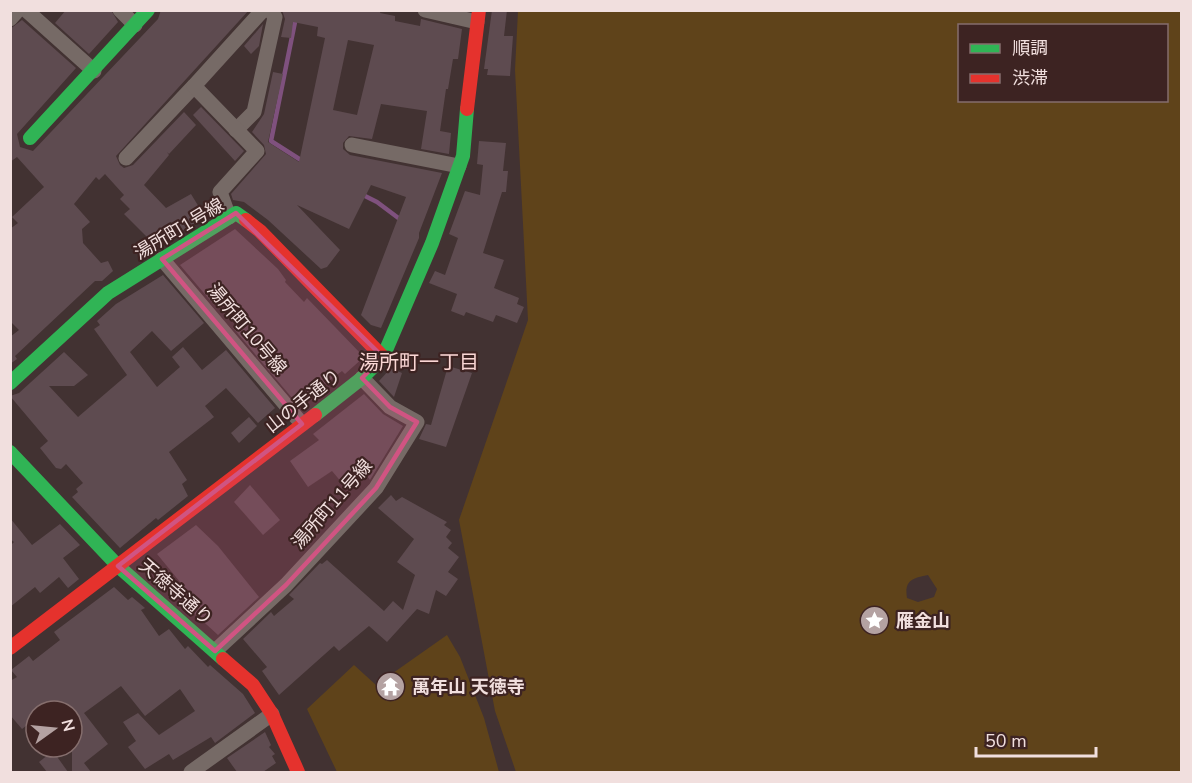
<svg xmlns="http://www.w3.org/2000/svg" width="1192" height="783" font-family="'Nunito Sans','Noto Sans JP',sans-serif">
<rect width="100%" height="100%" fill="#423232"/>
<g fill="#5f431a" fill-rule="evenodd">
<path d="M518,11H1181V772H516L495,711L459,520L528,320L515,70ZM960,26H1166V100H960ZM928,575L937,589L934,597L918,602L907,598C904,580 913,578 928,575Z"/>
<polygon points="447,635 460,657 484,718 499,772 337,772 307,709 354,665 376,685"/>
</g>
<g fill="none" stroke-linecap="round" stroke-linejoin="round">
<g stroke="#7f517e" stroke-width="4.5">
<polyline points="296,17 271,141 304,162"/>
<polyline points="361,194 377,202 401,220"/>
</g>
</g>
<g fill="#5e4b50" fill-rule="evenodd">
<polygon points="66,10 111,10 118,22 89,54 55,23"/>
<polygon points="161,10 249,10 116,156 120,165 124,168 133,165 184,112 196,125 169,154 167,152 169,155 144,185 166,208 191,194 205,217 162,243 160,240 154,244 124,214 130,209 120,199 124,195 105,174 99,180 96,177 74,204 90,222 82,229 83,243 101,263 108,261 113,271 102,281 95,281 15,356 17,359 10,364 10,337 19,330 10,321 10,229 18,223 12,217 44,187 17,157 10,162 10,29 22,20 76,68 17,134 20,147 33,151 158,19"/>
<path d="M282,10H381L380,13L395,16V21L420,26L421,19L462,29L458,59H453L448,89H446L440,131L451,133L449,154L421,149L427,111L381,104L372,139L349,136L343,143V149L350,155L442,173L419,233V238L381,328L371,325L361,315L406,197L371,185L349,229L297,205L340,250L327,267L321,269L268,220L244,202L233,200L231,194L266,154L264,145L252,132L264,114L273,72L283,74L268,142L299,162L325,38L317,36L318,27L293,22L291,38L281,37L285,19ZM348,40L374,45L357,115L333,110Z"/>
<polygon points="492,10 507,10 504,36 513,36 510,76 487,75 488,69 484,69"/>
<polygon points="263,24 259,46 251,54 244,46"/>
<polygon points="201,107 244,151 235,161 193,115"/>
<polygon points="479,141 506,143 503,171 508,171 506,192 502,192 483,253 504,260 494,288 519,298 517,304 524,307 517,323 496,315 493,322 466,312 464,316 451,311 457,294 429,283 435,271 445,275 458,238 449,234 465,191 480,195 483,165 477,164"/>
<polygon points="235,229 278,269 286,280 285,282 304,302 307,298 364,357 345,374 342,371 298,405 233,328 240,322 220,298 214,305 180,265"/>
<polygon points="163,275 204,323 171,351 152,331 130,352 157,387 180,367 172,357 183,347 202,370 226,350 275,408 258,423 226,388 205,406 214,417 169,452 187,480 182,484 188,496 158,520 156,518 120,548 72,497 78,492 76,489 83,483 66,464 61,469 56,468 40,448 48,441 10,396 19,393 64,352 88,375 74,386 49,386 78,417 127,375 94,329 100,325 97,321 116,304"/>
<polygon points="448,366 472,373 446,447 419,439 426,424 431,425"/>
<polygon points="391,368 402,373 394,397 379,381"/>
<polygon points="364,394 383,414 403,426 370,480 362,469 343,484 332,471 308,487 290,461 319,440 313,434"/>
<polygon points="249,417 257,426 239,443 231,433"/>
<polygon points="250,485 280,520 263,535 234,502"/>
<polygon points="391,495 396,501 402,497 447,522 444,525 451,530 446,537 452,543 448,548 459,557 448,572 458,579 446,596 436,590 429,614 417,609 387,642 369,626 339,651 334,646 279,695 262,671 267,667 243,639 271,612 274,616 294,599 289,595 320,563 322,564 327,560 384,611 393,601 403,610 415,575 397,562 414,539 378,508"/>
<polygon points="10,518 32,545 60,524 80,545 63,558 79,579 68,588 59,577 40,593 35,587 10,607 10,546 14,542 10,539"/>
<polygon points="196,525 218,546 259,597 218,635 172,593 180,587 180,582 157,554"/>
<polygon points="114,587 128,600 132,597 145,608 141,610 159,636 169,629 185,649 188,646 208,667 210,665 243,694 255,713 215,743 211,737 173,760 169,754 145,769 128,747 136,741 123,722 138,713 159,735 195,711 180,689 145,716 121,686 84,713 108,744 84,763 91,772 72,772 72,711 36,711 36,718 22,729 10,715 10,681 17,677 11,670 29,656 33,661 60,640 54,632"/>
<polygon points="265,732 271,745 269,747 275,754 272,756 276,763 263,772 237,772 227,758"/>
<polygon points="53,751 68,772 47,772 39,762"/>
</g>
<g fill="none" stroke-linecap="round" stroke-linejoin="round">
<g stroke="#766a66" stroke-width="15">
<polyline points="26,10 94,71"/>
<polyline points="120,10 135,25"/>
<polyline points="425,10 477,22"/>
<polyline points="10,19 18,10"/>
<polyline points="236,130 254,112 275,17 270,10"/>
<polyline points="352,145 459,166"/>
<polyline points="126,158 194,86"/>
<polyline points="229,217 220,192 257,151 194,86 263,10"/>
<polyline points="162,259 302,424"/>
<polyline points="215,651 286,585 376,488 417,422 390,407 362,378"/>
<polyline points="191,772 272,714"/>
</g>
<g stroke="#30b455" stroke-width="14">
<polyline points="30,138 148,10"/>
<polyline points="10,383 108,293 236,213 246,220"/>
<polyline points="315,415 362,378 383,357 432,243 463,156 467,109"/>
<polyline points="10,452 118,566 223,659"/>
</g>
<g stroke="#e5322d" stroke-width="14">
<polyline points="467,109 479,10"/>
<polyline points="246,220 260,231 383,357"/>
<polyline points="10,648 315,415"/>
<polyline points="223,659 253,685 272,714 298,772"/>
</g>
</g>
<path fill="#d05482" fill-opacity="0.2" stroke="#d05482" stroke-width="4.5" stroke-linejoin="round" d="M236,213L383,357L362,378L390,407L417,422L376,488L286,585L215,651L118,566L302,424L162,259Z"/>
<defs>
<symbol id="sight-disc" viewBox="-11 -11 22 22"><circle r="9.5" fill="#b4a2a2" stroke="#3d2322"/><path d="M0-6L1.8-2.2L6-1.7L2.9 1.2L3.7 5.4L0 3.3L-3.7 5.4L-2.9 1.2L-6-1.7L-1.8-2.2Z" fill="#fff"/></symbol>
<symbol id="temple-disc" viewBox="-11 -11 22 22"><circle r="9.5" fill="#b4a2a2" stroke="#3d2322"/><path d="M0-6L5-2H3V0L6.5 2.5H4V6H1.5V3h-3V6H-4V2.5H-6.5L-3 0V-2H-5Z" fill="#fff"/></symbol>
</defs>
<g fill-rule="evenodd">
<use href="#sight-disc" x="858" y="604" width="33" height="33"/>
<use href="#temple-disc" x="374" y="670" width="33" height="33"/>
</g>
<g text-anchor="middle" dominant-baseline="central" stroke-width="4.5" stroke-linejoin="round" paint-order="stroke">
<g font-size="18" fill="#f1dfde" stroke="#3d2322">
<text transform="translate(179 229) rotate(-31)">湯所町1号線</text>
<text transform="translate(247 329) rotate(50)">湯所町10号線</text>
<text transform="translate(303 401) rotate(-38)">山の手通り</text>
<text transform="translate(332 504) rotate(-49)">湯所町11号線</text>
<text transform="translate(176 592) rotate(41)">天徳寺通り</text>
</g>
<g font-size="18" font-weight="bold" fill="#f1dfde" stroke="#3d2322" text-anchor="start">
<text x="896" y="621">雁金山</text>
<text x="412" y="687">萬年山 天徳寺</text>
</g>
<g font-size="20" fill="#fad6d4" stroke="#3d2322">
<text x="419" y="362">湯所町一丁目</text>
</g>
</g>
<rect width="1192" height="783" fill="none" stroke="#f1dfde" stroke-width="24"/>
<rect x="958" y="24" width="210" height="78" fill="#3d2322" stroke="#856e6d" stroke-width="1.5"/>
<rect x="970" y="44" width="30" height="9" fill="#30b455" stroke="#856e6d" stroke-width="1.5"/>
<text x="1012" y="54" font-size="18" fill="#f1dfde">順調</text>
<rect x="970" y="74" width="30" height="9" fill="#e5322d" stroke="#856e6d" stroke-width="1.5"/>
<text x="1012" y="84" font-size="18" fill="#f1dfde">渋滞</text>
<g transform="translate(54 729) rotate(75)"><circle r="28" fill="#3d2322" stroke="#856e6d" stroke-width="1.5"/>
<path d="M0-4.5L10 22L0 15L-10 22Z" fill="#b4a2a2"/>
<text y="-9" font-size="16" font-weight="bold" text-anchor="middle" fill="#f1dfde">N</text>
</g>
<path d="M976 747v9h120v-9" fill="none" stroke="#f1dfde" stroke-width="3"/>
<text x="985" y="747" font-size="18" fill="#f1dfde" stroke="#3d2322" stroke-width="4.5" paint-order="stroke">50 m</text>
</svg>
